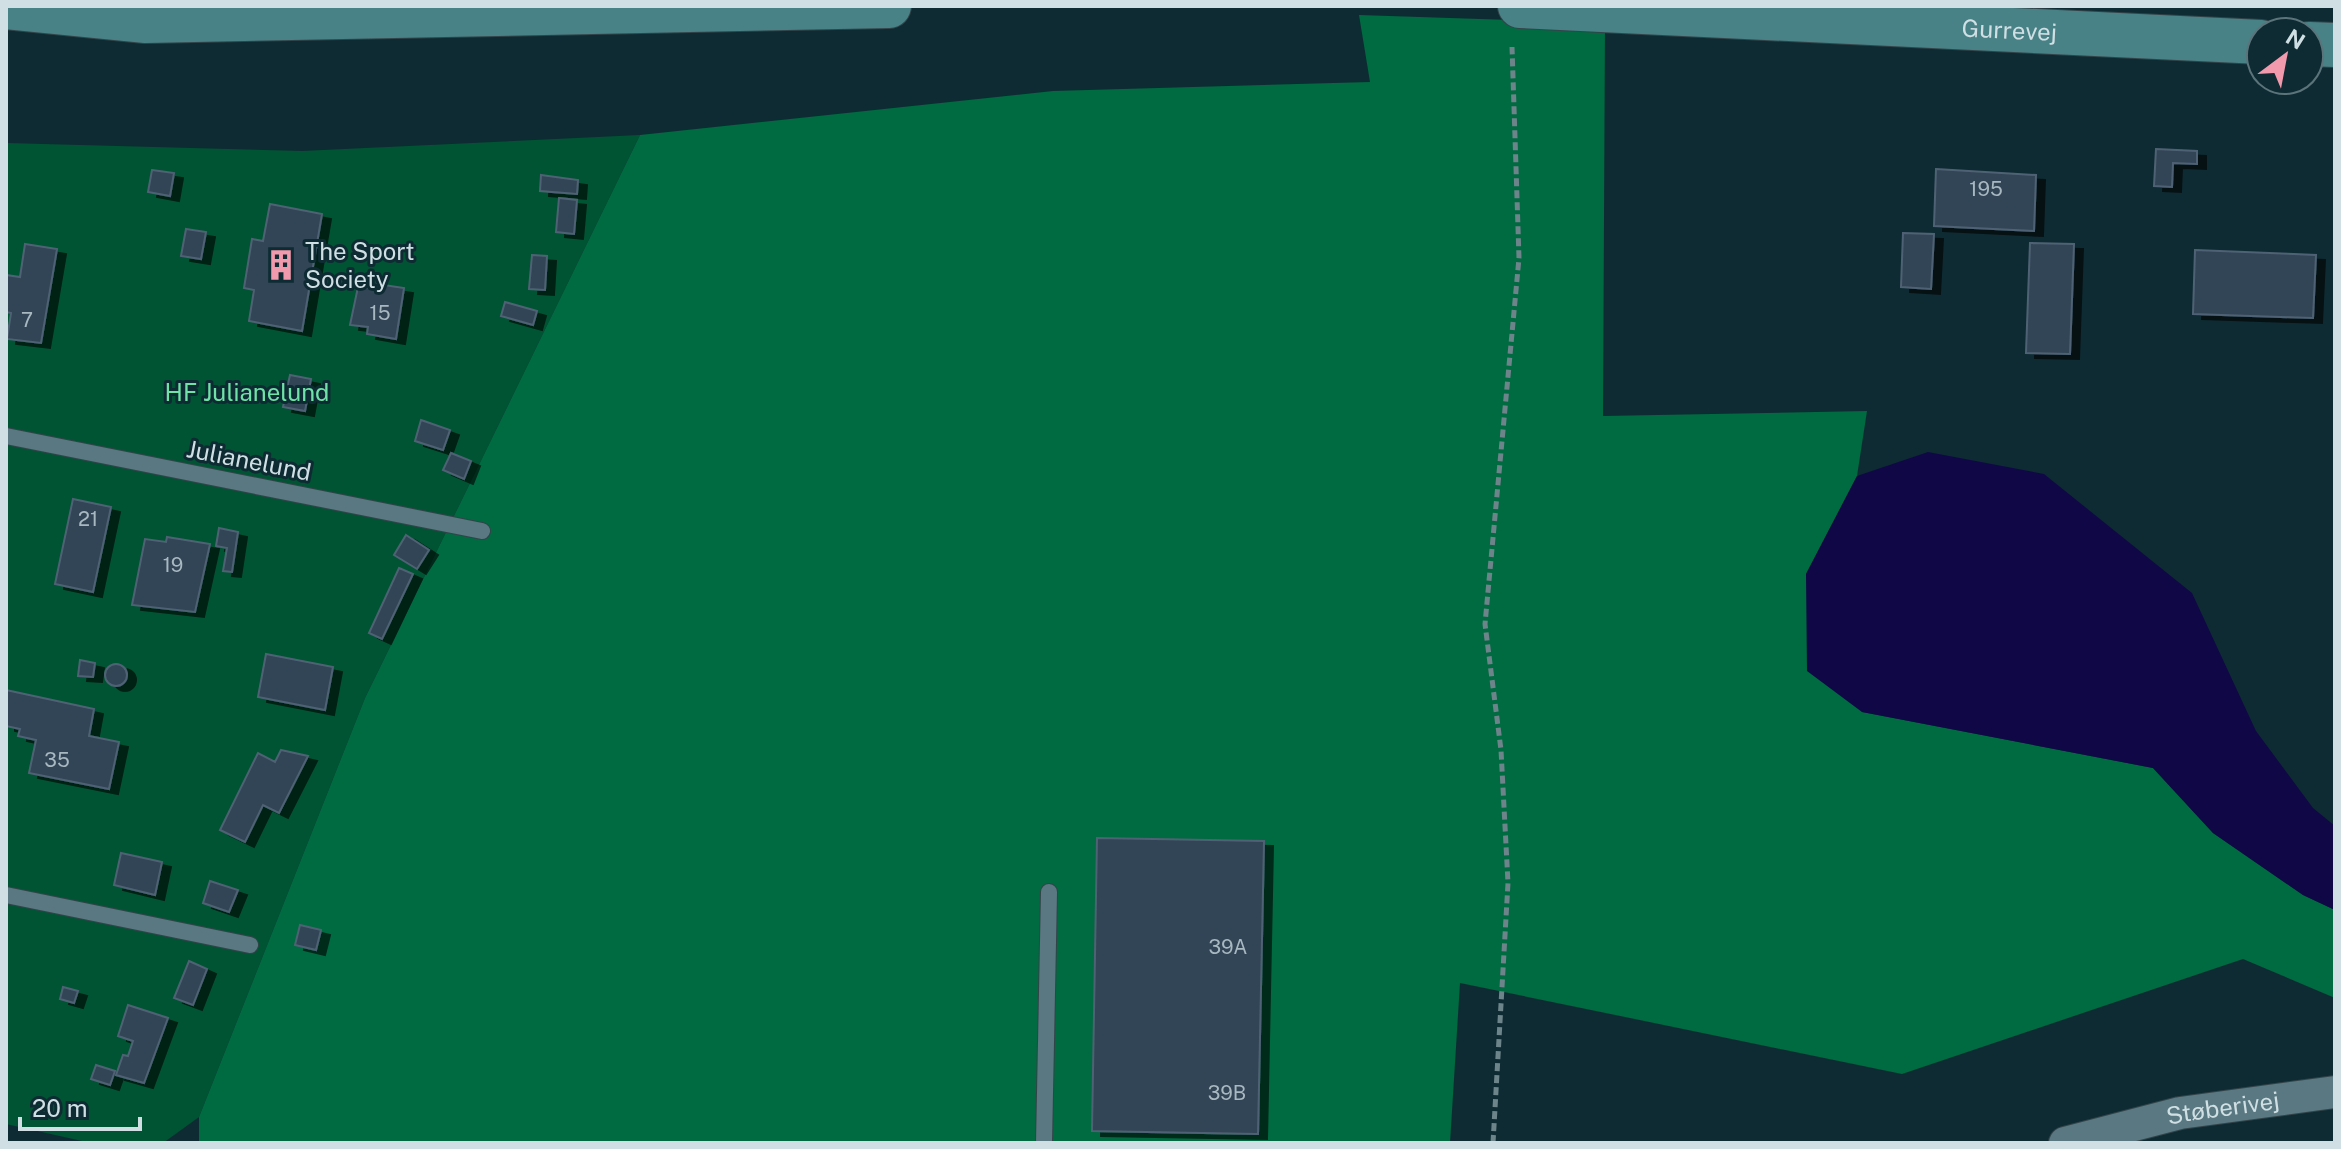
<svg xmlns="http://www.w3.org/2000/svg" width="2341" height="1149" font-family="'Public Sans',sans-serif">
<defs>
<filter id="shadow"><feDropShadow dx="9" dy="5" stdDeviation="0" flood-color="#0009"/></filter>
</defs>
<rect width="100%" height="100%" fill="#0e2b33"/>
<polygon fill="#005433" points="640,135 365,698 199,1117 163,1143 91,1143 6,1124 6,143 302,151"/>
<polygon fill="#006a41" points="1359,15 1605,23 1603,416 1867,411 1857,476 1806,574 1862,712 2153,768 2213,833 2303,895 2335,910 2335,998 2243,959 1902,1074 1460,983 1450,1143 199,1143 199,1117 365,698 640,135 1053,91 1370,82"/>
<polygon fill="#100846" points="1928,452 2044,474 2192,593 2256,731 2313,808 2335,826 2335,910 2303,895 2213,833 2153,768 1862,712 1807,671 1806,574 1857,476"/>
<g fill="#324456" stroke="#4f6274" stroke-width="2" filter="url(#shadow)">
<polygon points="2156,149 2197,151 2197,164 2173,163 2172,187 2154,186"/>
<polygon points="1936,169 2036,175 2034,231 1934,226"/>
<polygon points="152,170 174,173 170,196 148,192"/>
<polygon points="541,175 578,180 577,194 540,191"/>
<polygon points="559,198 577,200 574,234 556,232"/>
<polygon points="270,204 322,214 302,331 249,321 254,290 244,288 252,239 263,241"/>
<polygon points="186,229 206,232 201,259 181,256"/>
<polygon points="1903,233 1934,234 1931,289 1901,287"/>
<polygon points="2030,243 2074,244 2070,354 2026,353"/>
<polygon points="25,244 57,249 41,343 7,339 11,313 6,312 6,275 20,277"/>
<polygon points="2195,250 2316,255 2313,318 2193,314"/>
<polygon points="532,255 547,256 545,290 529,289"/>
<polygon points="377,284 404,288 396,339 367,334 368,327 350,325 358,287 376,289"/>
<polygon points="505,302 537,311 533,325 501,316"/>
<polygon points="290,375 311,379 305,411 283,407"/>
<polygon points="421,420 450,430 443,450 415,441"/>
<polygon points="451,453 471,461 464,479 443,470"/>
<polygon points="73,499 111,507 93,592 55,584"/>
<polygon points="219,528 238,532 232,572 223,571 227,548 216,546"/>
<polygon points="406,535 429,550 417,569 394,555"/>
<polygon points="167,537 210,544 195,612 132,605 145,539 166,542"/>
<polygon points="399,568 413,574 382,639 369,633"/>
<polygon points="266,654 333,667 325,710 258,697"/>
<polygon points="80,660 95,663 93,677 78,676"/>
<circle cx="116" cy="675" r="11"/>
<polygon points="6,690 94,709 89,736 119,742 109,789 29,773 36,740 18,736 20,729 6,726"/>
<polygon points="281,750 308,756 279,813 263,805 245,842 220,830 258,753 275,762"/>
<polygon points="1097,838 1264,841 1258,1134 1092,1131"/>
<polygon points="121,853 162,862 155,895 114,885"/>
<polygon points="210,881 238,890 229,912 203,903"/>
<polygon points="300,925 321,930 316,950 295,945"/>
<polygon points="189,961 207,969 193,1005 174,998"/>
<polygon points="63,987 78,991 74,1003 60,999"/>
<polygon points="128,1005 168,1018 144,1083 116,1075 123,1055 128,1056 133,1041 118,1036"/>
<polygon points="96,1065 115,1071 110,1085 91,1079"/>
</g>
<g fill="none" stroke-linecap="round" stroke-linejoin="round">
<defs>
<g id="lane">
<polyline points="6,436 482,531"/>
<polyline points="6,895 250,945"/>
<polyline points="1044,1143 1049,892"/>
</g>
<g id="street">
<path id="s1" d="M2065,1143L2180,1113L2335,1092"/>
</g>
<g id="secondary">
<path id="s2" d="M1520,6L2261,42"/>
<polyline points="6,7 146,21 889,6"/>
<polyline points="2309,44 2335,45"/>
</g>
</defs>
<use href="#lane" stroke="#32444a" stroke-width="18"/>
<use href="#street" stroke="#32444a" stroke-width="34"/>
<use href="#secondary" stroke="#32444a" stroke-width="46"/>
<polyline stroke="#6d848a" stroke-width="5" stroke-dasharray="8 4" stroke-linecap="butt" points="1493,1143 1508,883 1501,750 1485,624 1519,258 1512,47"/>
<use href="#lane" stroke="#597881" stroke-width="16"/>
<use href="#street" stroke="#597881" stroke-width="32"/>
<use href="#secondary" stroke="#488286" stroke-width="44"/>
</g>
<defs>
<symbol id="building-bare" viewBox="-9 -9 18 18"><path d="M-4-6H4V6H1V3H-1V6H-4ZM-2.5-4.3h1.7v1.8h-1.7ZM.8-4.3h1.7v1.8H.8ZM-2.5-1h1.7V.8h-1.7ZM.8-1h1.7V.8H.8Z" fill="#f29aad" stroke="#0e2b33" stroke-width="2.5" paint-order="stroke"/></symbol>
</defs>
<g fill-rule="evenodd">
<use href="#building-bare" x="259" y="243" width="44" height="44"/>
</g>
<g text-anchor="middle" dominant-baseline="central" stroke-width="6" stroke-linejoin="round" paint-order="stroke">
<g font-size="20" fill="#a8b8c0">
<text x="1986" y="189">195</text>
<text x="380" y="313">15</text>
<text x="27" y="320">7</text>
<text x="88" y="519">21</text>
<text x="173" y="565">19</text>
<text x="57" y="760">35</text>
<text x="1228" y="947">39A</text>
<text x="1227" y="1093">39B</text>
</g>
<g font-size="24" fill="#cfdfe4" stroke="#0e2b33">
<text stroke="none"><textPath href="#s2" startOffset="490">Gurrevej</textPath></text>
<text transform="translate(249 460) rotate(11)">Julianelund</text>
<text stroke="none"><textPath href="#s1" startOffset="162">Støberivej</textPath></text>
</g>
<g font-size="24" fill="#cfdfe4" stroke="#0e2b33" text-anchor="start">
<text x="305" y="251">The Sport<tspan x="305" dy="28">Society</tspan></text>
</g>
<g font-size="24" fill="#6fe3a7" stroke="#0e2b33">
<text x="247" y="392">HF Julianelund</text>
</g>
</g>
<rect width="2341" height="1149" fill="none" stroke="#cfdfe4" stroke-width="16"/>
<g transform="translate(2285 56) rotate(32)"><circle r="38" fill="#0e2b33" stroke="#5b737a" stroke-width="2"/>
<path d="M0-6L14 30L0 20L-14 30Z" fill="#f29aad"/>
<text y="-12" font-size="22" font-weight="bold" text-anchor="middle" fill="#cfdfe4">N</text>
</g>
<path d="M20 1117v12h120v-12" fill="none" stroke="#cfdfe4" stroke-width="4"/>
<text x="32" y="1117" font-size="24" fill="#cfdfe4" stroke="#0e2b33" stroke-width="6" paint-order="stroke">20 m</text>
</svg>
